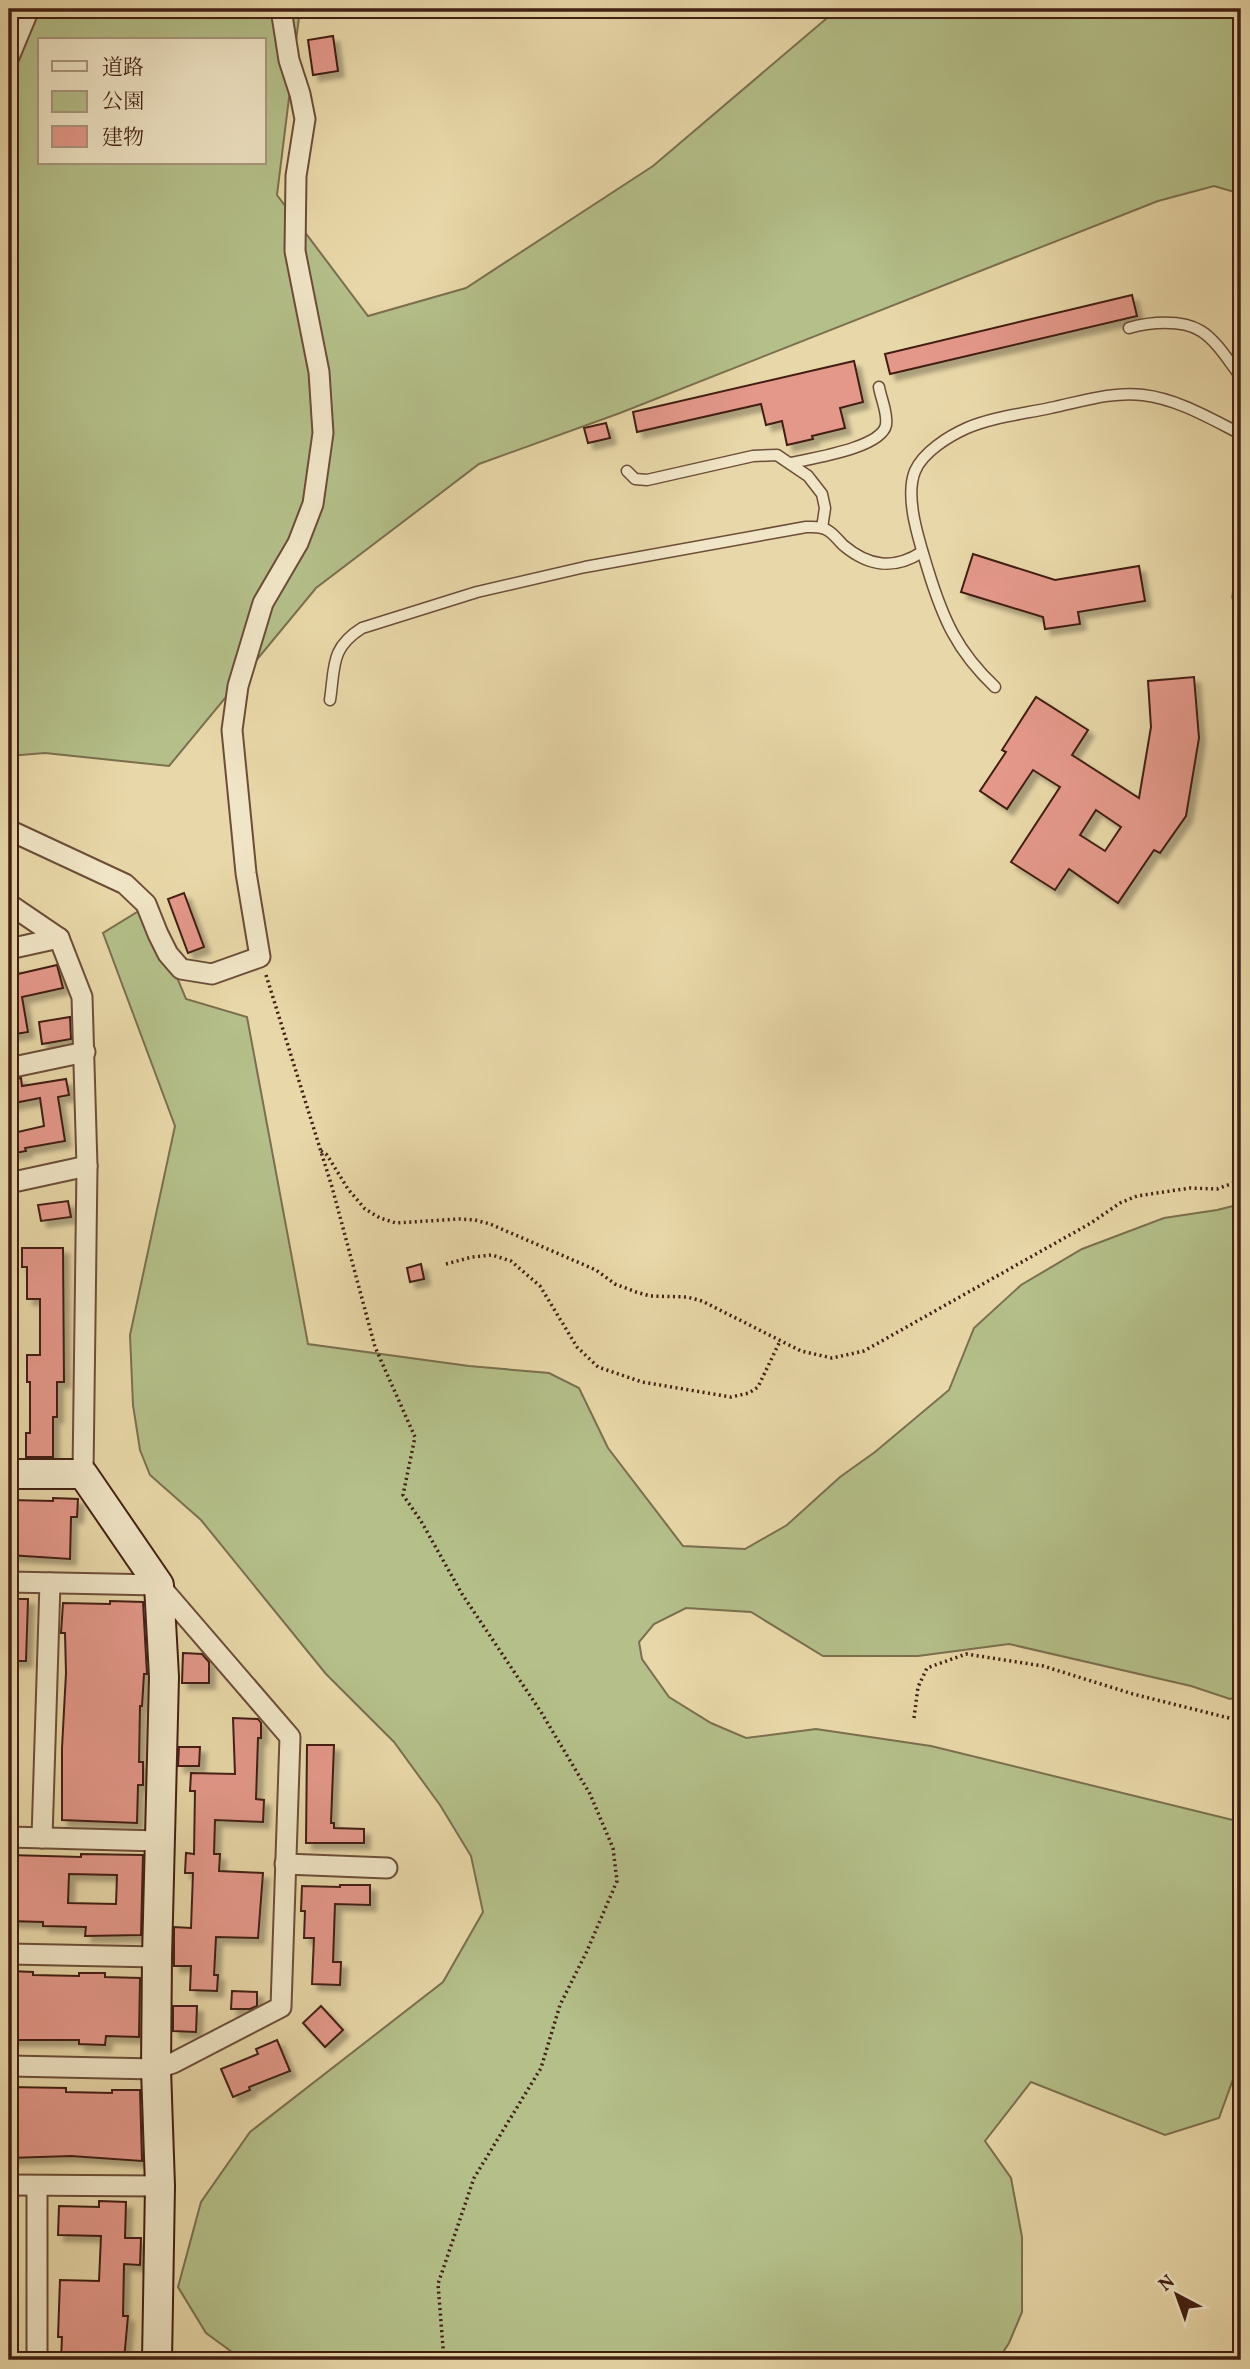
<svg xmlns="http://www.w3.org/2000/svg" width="1250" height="2369" font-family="Vollkorn,'Noto Serif JP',serif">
<defs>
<filter id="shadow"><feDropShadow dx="6" dy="6" stdDeviation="2" flood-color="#0004"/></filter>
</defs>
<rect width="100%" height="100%" fill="#e8d7a8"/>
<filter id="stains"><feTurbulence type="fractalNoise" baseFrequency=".00286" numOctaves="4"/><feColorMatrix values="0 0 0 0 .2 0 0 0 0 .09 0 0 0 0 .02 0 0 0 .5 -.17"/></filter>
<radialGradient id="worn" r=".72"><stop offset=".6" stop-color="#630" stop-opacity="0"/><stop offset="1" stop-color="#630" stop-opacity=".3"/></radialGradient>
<g fill="#b4bf89" stroke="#7b6f4e" stroke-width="2" fill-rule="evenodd">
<path d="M9,9H300L277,195L368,316L466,288L653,166L827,18L843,9H1241V194L1214,186L1158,201L620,413L479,464L316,588L169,766L45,753L9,756ZM40,40H264V163H40Z"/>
<polygon points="147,906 186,999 247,1017 308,1344 469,1366 549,1373 579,1388 608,1448 683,1546 745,1549 787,1525 840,1477 875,1452 949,1390 974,1328 1021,1285 1082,1249 1164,1218 1217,1210 1241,1204 1241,1696 1230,1699 1191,1686 1009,1644 918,1656 823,1656 751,1612 686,1608 654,1624 639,1642 642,1659 669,1697 711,1723 746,1738 816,1729 931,1746 1241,1822 1241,2057 1219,2118 1165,2135 1031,2082 985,2141 1011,2178 1022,2237 1022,2312 1009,2343 998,2360 243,2360 206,2333 178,2287 201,2202 250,2132 443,1982 483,1912 471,1856 440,1805 394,1742 326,1674 201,1520 150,1475 140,1450 133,1405 130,1335 175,1126 103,933"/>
</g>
<g fill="#e4988a" stroke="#421f12" stroke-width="2" fill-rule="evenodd" filter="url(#shadow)">
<polygon points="333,36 338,71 313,75 308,40"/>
<polygon points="1132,295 1137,316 890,374 885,354"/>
<polygon points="854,361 863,402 840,408 845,428 812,436 813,439 787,445 782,421 766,425 761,404 637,432 633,412"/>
<polygon points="606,423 610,438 588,443 584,428"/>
<polygon points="973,554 1055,580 1139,566 1145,601 1078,612 1080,624 1045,629 1043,617 961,592"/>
<path d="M1194,677L1199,738L1186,816L1160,853L1154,850L1118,903L1069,869L1055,890L1011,862L1060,787L1033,770L1007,809L980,791L1006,752L1002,750L1036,697L1088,730L1072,755L1139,798L1151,727L1148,681ZM1096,810L1121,827L1105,851L1080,835Z"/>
<polygon points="184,893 204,947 188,953 168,899"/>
<polygon points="57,965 63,988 22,997 28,1032 9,1035 9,968 17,967 18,974"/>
<polygon points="70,1017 71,1039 42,1044 39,1022"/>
<polygon points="21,1078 22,1086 66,1079 69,1095 58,1097 65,1141 25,1148 26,1151 9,1154 9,1134 44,1126 40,1098 9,1104 9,1080"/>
<polygon points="68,1201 71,1217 41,1221 38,1205"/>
<polygon points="22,1248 63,1248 64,1382 57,1382 57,1417 53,1417 53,1457 26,1457 26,1433 30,1433 30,1382 27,1382 27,1355 40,1355 40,1299 27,1299 27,1267 22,1267"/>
<polygon points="421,1264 424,1279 410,1282 407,1268"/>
<polygon points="53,1498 78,1499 77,1517 71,1517 70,1559 9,1555 10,1500 53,1501"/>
<polygon points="9,1599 28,1599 26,1661 9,1661"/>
<polygon points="110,1601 143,1602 147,1674 144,1674 142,1706 140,1706 139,1762 143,1762 143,1785 138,1785 137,1823 62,1820 62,1748 66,1673 65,1633 61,1633 63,1603 110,1604"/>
<polygon points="183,1653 202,1654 209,1662 209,1683 182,1683"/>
<polygon points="233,1718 258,1719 261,1723 261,1738 258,1738 256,1799 264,1800 263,1822 215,1820 214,1854 220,1854 219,1871 263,1873 258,1938 216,1937 214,1975 218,1975 217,1991 190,1990 191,1966 174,1966 174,1927 191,1928 193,1873 185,1873 186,1853 194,1854 195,1791 190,1791 191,1773 235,1774"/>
<polygon points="307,1745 334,1745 331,1823 334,1823 334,1828 364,1829 364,1843 306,1843"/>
<polygon points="179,1747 200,1747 199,1766 178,1766"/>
<path d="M81,1854L143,1855L141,1935L85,1936L86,1927L43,1926V1922L9,1921V1855L81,1857ZM69,1874L117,1875L116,1904L68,1903Z"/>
<polygon points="340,1885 370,1885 370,1905 335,1904 333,1962 341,1962 340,1985 312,1984 314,1938 304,1938 305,1911 301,1911 302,1886 340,1887"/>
<polygon points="9,1971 33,1972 33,1975 79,1976 79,1973 105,1973 105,1977 140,1978 139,2037 106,2036 105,2045 79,2044 79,2040 9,2040"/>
<polygon points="232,1991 257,1992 257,2006 250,2009 231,2009"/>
<polygon points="173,2006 197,2006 196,2032 173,2031"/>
<polygon points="321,2006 343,2030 325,2047 303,2023"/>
<polygon points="277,2040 290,2071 249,2087 250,2090 233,2097 221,2069 258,2054 256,2049"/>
<polygon points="9,2087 66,2088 66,2092 112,2093 112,2090 140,2090 142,2161 71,2156 9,2158"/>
<polygon points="99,2201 126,2202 125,2238 141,2238 140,2265 124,2264 123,2316 128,2316 124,2360 61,2360 62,2337 58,2337 60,2280 99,2281 101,2236 58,2235 59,2206 99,2207"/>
</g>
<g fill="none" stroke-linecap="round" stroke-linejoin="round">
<defs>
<g id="lane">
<path d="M1129,328C1149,322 1182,319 1201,331C1217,341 1229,362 1241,377"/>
<path d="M791,463C813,458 881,448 886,425C888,413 881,399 879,387"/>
<polyline points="627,471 635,479 647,480 753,456 777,455 808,476 822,494 825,508 822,528"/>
<polyline points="1241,569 1238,597 1241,610"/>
<path d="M995,687C957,651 943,619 928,570C920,543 904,498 915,471C923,452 949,436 967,428C993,417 1022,414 1050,408C1080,402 1112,391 1143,395C1178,399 1211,419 1241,434"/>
<path d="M330,700C335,667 330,648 362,628L477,592L585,567L806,527C813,527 821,526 827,530C833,533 838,540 843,545C869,567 894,570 922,552"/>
</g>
<g id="street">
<polyline points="9,57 29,9"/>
<polyline points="9,830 125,884 146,904 158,934 168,954 181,969 212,974 260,957 246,873 232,730 238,686 263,603 298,543 313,504 323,433 319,372 295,251 296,176 305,119 300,94 289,60 281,9"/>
<polyline points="9,904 59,938 82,997 87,1166 83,1474"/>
<polyline points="9,949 59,938"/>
<polyline points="9,1068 85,1052"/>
<polyline points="9,1183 87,1166"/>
<polyline points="9,1582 159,1585 290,1737 281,2007 173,2063 156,2069 9,2066"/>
<polyline points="9,1837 159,1841"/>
<polyline points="42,1838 50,1583"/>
<polyline points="285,1864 387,1868"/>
<polyline points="9,1954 157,1957"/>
<polyline points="9,2185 160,2186"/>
<polyline points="37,2360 37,2186"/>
</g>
<polyline id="secondary" points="9,1474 83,1474 159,1585 164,1677 157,1957 156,2069 160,2186 157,2360"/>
</defs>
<use href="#lane" stroke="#6c4d38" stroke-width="13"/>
<use href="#street" stroke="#6c4d38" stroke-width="23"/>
<use href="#secondary" stroke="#421f12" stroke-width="32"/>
<g stroke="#421f12" stroke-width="3.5" stroke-dasharray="2 3.5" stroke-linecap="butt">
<polyline points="266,975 332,1187 375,1347 415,1437 403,1495 421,1521 462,1594 541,1712 590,1794 613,1848 617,1881 587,1951 560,2005 541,2068 474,2178 438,2284 444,2360"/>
<polyline points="321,1151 327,1155 348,1189 365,1209 380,1218 396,1223 459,1219 475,1220 490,1224 596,1270 615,1284 636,1292 650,1296 687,1297 702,1301 801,1351 832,1358 864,1351 1091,1223 1120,1203 1137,1196 1190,1188 1217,1189 1241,1180"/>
<polyline points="446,1264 472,1257 492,1255 511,1261 540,1286 577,1347 598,1367 642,1382 731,1397 749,1393 758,1387 780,1341"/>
<polyline points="914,1718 918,1687 927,1668 966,1654 1043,1666 1133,1694 1241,1721"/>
</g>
<use href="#lane" stroke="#f0e5c6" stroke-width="10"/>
<use href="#street" stroke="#f0e5c6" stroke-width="19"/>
<use href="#secondary" stroke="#f0e5c6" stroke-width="28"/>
</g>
<rect width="1250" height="2369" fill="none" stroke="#e8d7a8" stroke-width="35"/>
<rect x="10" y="10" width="1229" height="2348" fill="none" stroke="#421f12" stroke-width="3.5"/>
<rect x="18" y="18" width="1215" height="2334" fill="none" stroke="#421f12" stroke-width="2"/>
<rect x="38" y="38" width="228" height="126" fill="#f0e5c6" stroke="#aa967e" stroke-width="2"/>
<rect x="52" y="61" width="35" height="10" fill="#f0e5c6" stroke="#aa967e" stroke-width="2"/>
<text x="102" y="74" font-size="21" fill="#421f12">道路</text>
<rect x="52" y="91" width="35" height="21" fill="#b4bf89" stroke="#aa967e" stroke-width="2"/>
<text x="102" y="108" font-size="21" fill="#421f12">公園</text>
<rect x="52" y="126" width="35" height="21" fill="#e4988a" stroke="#aa967e" stroke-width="2"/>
<text x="102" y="144" font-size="21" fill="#421f12">建物</text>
<g transform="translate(1177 2295) rotate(319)" stroke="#f0e5c6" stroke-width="5" paint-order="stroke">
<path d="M0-5L12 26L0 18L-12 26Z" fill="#421f12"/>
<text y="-10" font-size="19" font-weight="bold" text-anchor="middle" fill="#421f12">N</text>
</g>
<rect width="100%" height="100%" filter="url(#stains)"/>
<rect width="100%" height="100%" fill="url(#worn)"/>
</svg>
